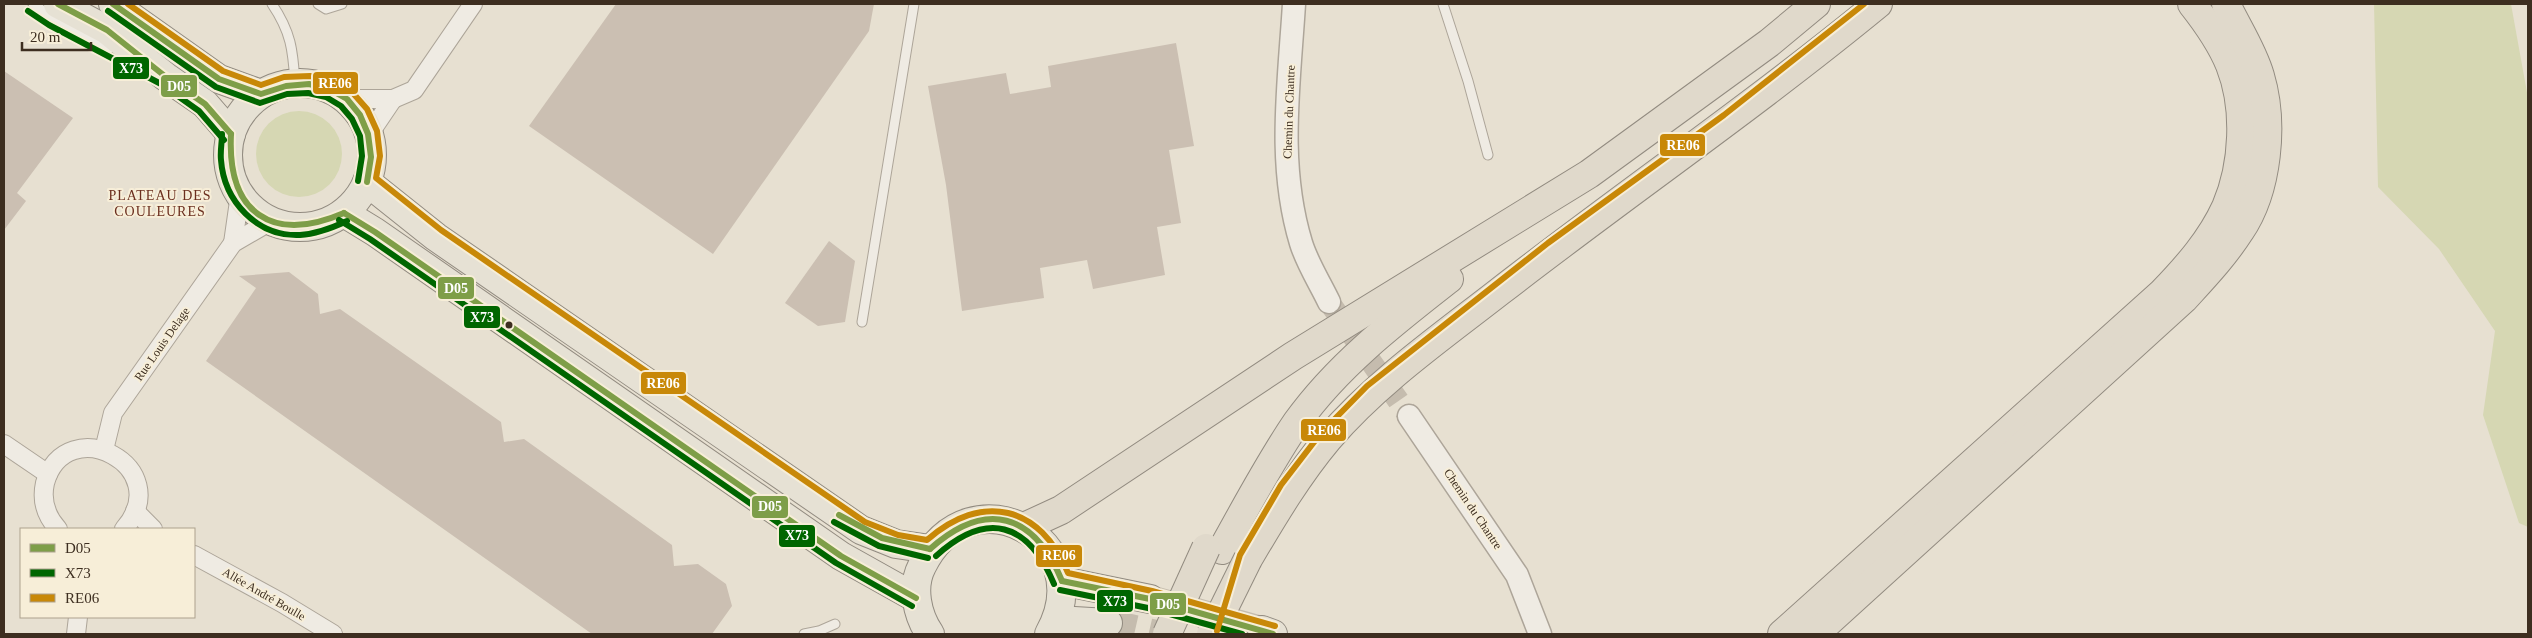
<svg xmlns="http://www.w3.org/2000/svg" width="2532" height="638" font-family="'Times New Roman',serif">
<rect width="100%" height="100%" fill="#e7e0d1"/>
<g fill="#d6d7b3">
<polygon points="2374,4 2511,4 2528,98 2528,527 2519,523 2483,415 2495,331 2439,249 2378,187"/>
<circle cx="299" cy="154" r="43"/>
</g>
<g fill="#cbbfb2">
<polygon points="616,4 874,4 869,31 713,254 529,126"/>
<polygon points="1176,43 1194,146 1169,150 1181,223 1157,227 1165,275 1093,289 1087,260 1040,268 1044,298 962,311 946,185 928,86 1006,73 1010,94 1051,87 1048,66"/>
<polygon points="4,71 73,118 17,193 26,201 4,230"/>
<polygon points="829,241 855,261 845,322 818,326 785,303"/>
<polygon points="289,272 318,294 320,314 340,309 501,422 504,442 524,439 672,545 674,566 698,564 726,584 732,606 712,634 592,634 206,361 256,288 239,276"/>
</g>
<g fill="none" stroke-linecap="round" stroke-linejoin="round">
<polyline stroke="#c5bcae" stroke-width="22" stroke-dasharray="22 11" stroke-linecap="butt" points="1329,302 1409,416"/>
<g stroke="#c5bcae" stroke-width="28" stroke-dasharray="28 14" stroke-linecap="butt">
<polyline points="1150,599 1262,630"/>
<polyline points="1108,623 1156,634"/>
</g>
<defs>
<g id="service">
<polyline points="33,4 53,17 111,48"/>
<path d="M272,4C291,32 293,50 295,83"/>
<polyline points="318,4 326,9 342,4"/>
<polyline points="1443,4 1468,81 1488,155"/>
<polyline points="862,322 914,4"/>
<polyline points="804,634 819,631 835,624"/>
</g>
<g id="minor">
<polyline points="347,99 393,99 414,90 473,4"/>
<polyline points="370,133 393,99"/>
<polyline points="233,243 240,194"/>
<polyline points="4,444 48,474"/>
<polyline points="104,450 113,413 233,243 271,221"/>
<polyline points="135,511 153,529"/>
<path d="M58,529C46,516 41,501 45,483C66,409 178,467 124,529"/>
<polyline points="194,555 282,603 333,634"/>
<polyline points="76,634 78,617"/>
</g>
<g id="tertiary">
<path d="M1294,4C1289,85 1277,164 1301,243C1307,263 1320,283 1329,302"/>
<polyline points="1409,416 1517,575 1540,634"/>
</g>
<g id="primary">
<polyline points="58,4 107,30 166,77 205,104 231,134"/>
<polyline points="113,4 219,79 261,94"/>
<circle cx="300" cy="155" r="72"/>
<polyline points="367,182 436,237 861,530 896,544 930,549"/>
<polyline points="344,213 375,232 841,556 916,598"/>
<polyline points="1062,581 1150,599"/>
<polyline points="1057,620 1108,623"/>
<polyline points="1262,630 1273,634"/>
<path d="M930,634C917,615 911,587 922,566C970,468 1102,540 1049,634"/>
</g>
<g id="trunk">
<polyline points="1024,527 1061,510 1293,356 1589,174 1769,43 1816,4"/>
<path d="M1222,550C1246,507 1269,463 1297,422C1338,365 1394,322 1449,279"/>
<path d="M1248,559C1273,517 1297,476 1328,439C1377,382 1440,338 1499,292C1624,195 1755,105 1878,4"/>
<path d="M1782,634L2162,293C2187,267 2211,240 2226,207C2244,165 2247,108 2230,65C2221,43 2207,23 2192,4"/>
<path d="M1815,634L2184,299C2204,277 2224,256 2240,231C2268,190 2274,123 2260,76C2253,51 2237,27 2226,4"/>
</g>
</defs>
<use href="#service" stroke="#ada599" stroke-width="11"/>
<use href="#minor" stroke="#ada599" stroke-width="20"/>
<use href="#tertiary" stroke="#ada599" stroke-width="25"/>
<use href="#primary" stroke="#928b80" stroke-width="30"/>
<use href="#trunk" stroke="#928b80" stroke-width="30"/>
<use href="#service" stroke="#efebe3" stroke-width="9"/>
<use href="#minor" stroke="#efebe3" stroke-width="18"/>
<use href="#tertiary" stroke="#efebe3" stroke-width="22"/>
<use href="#primary" stroke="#e6e1d4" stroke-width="28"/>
<use href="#trunk" stroke="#e0d9cb" stroke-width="28"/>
<defs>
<g id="trunk-bridge">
<polyline points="1167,634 1206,548"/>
<polyline points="1211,634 1248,559"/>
</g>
</defs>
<use href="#trunk-bridge" stroke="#928b80" stroke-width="30" stroke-linecap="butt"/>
<use href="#trunk-bridge" stroke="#e0d9cb" stroke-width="28"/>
<defs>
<g id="bus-1">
<polyline points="58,4 107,30 166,77 205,104 231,134"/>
<polyline points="113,4 219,79 261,94 286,86 309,84 329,89 347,99 360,115 368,134 371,157 367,182"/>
<path d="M231,134C227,213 272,244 344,213"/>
<polyline points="344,213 375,232 841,556 916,598"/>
<polyline points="839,515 882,538 930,549"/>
<path d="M930,549C986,499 1034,513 1062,581"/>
<polyline points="1062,581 1150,599 1273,634"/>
</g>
<g id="bus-2">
<polyline points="28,11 49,25 161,84 199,111 224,140"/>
<polyline points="108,11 216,87 260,103 287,94 308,93 326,97 341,106 352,119 360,136 362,156 358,181"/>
<path d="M222,134C222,142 220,152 221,160C224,201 257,237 300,235C317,234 332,228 347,221"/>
<polyline points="339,220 370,239 836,563 912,606"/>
<polyline points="834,522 879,546 928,558"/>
<path d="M936,556C987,510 1028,522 1054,584"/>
<polyline points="1060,590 1148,608 1242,634"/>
</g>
<g id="bus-3">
<path d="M128,4L223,71L261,85L284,77L310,76L332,81L352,92L367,109L377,131L380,156L376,178L441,230L865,522L898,535L927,540C982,491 1041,506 1068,573L1152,591L1275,626"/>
<polyline points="1217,631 1240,555 1281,485 1321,433 1367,386 1548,243 1724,115 1864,4"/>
</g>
</defs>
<use href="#bus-1" stroke="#f7eed8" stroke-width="10"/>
<use href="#bus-2" stroke="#f7eed8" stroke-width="10"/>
<use href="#bus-3" stroke="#f7eed8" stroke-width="10"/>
<use href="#bus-1" stroke="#7e9e48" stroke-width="6"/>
<use href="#bus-2" stroke="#060" stroke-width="6"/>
<use href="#bus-3" stroke="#c88808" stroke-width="6"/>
</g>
<circle fill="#3d2e20" stroke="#f7eed8" stroke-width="2" cx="509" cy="325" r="4.5"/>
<g text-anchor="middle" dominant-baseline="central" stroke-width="4" stroke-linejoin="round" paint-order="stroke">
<g font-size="12" fill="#3d2e20" stroke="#f7eed8">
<text transform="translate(1289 112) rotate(-88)">Chemin du Chantre</text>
<text transform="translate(162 344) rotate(-55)">Rue Louis Delage</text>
<text transform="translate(1473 509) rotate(56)">Chemin du Chantre</text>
<text transform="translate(264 594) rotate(30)">Allée André Boulle</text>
</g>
<g font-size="14" letter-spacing="1" fill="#6b2e1e" stroke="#f7eed8">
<text x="160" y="195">PLATEAU DES<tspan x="160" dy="16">COULEURES</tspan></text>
</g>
</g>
<g stroke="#f7eed8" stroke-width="2">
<rect x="112" y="56" width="38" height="24" rx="5" fill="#060"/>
<rect x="312" y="71" width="47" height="24" rx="5" fill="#c88808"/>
<rect x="160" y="74" width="38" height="24" rx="5" fill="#7e9e48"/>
<rect x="1659" y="133" width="47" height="24" rx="5" fill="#c88808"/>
<rect x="437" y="276" width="38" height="24" rx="5" fill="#7e9e48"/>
<rect x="463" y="305" width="38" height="24" rx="5" fill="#060"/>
<rect x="640" y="371" width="47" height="24" rx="5" fill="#c88808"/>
<rect x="1300" y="418" width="47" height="24" rx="5" fill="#c88808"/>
<rect x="751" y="495" width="38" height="24" rx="5" fill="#7e9e48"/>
<rect x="778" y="524" width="38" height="24" rx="5" fill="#060"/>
<rect x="1035" y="544" width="48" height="24" rx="5" fill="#c88808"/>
<rect x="1096" y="589" width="38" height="24" rx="5" fill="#060"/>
<rect x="1149" y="592" width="38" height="24" rx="5" fill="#7e9e48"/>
</g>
<g font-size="14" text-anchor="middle" font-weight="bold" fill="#fff">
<text x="131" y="73">X73</text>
<text x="335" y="88">RE06</text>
<text x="179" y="91">D05</text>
<text x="1683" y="150">RE06</text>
<text x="456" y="293">D05</text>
<text x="482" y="322">X73</text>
<text x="663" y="388">RE06</text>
<text x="1324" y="435">RE06</text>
<text x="770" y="511">D05</text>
<text x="797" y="540">X73</text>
<text x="1059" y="560">RE06</text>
<text x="1115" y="606">X73</text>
<text x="1168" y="609">D05</text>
</g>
<rect width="2532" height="638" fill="none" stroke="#3d2e20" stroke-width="10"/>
<rect x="20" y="528" width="175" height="90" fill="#f7eed8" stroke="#ada18e"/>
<rect x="30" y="544" width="25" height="8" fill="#7e9e48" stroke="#ada18e"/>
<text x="65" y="553" font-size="15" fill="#3d2e20">D05</text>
<rect x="30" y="569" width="25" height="8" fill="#006600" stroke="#ada18e"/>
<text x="65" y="578" font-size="15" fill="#3d2e20">X73</text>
<rect x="30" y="594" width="25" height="8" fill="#c88808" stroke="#ada18e"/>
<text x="65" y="603" font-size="15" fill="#3d2e20">RE06</text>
<path d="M22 42v8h69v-8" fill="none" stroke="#3d2e20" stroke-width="2.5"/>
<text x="30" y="42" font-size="15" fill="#3d2e20" stroke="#f7eed8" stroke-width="4" paint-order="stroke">20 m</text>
</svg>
